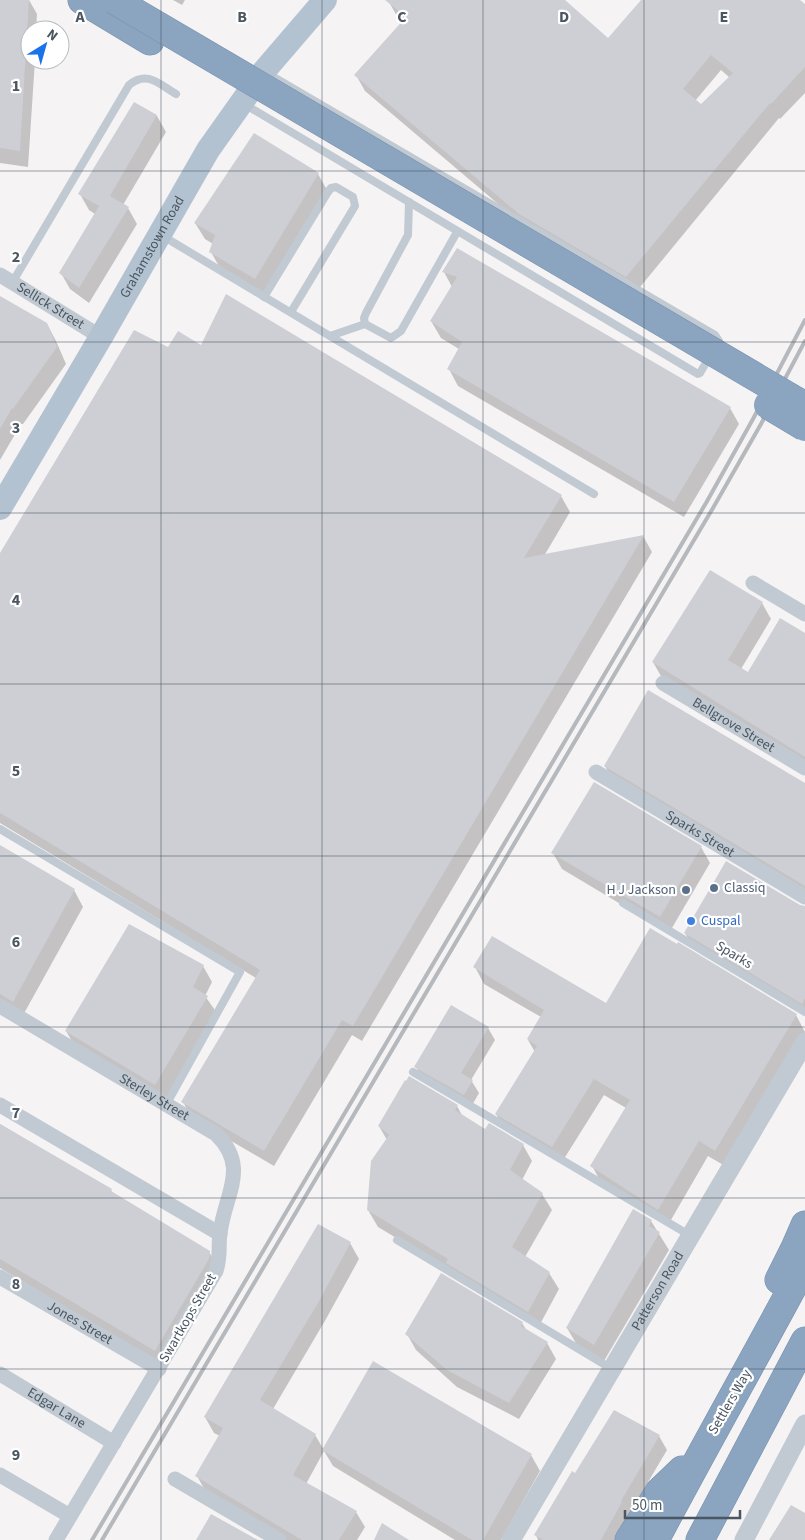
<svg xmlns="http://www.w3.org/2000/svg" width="805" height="1540" font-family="'Source Sans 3',sans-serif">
<rect width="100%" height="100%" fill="#f5f3f3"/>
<g fill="#0003" fill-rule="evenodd">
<polygon points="0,0 29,0 37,14 36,30 30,30 30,60 35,60 28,167 0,163"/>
<polygon points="173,0 185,0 182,5"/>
<path d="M391,0H563L608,40L642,0H798L805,5V93L780,119L779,118L636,292L529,230L365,91L356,75L403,22L398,18L389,2ZM721,70L730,78L701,106L695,101Z"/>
<polygon points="134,104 157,116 166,132 123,205 128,208 137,224 89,303 70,289 61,273 95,214 89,210 80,194"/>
<polygon points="318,174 327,190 264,294 220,268 211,252 213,244 205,239 195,223"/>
<polygon points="457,250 730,408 739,424 684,517 458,386 449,369 459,349 441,338 431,321 452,287 444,272"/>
<polygon points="0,297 47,324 56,341 66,364 23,424 21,424 0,460"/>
<polygon points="201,346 561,496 570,512 544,556 643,536 652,552 362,1041 352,1035 274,1166 192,1118 183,1102 256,978 0,823 0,556 168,348"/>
<polygon points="762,603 771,619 741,669 805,707 805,766 662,678 653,662"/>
<polygon points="605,766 805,785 805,897 614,782"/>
<polygon points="0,846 74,890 83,907 22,1017 0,1004"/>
<polygon points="701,847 710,863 669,933 562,869 553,853"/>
<polygon points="800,906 805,907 805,1015 694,949 685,933"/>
<polygon points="203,966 212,982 205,996 217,1013 165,1100 76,1048 66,1031"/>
<polygon points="475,967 606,1005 796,1015 805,1032 725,1166 708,1156 668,1225 601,1182 592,1166 626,1108 604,1095 562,1162 505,1130 496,1114 535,1052 528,1040 541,1017 484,984"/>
<polygon points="488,1028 495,1040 471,1080 479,1093 471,1107 423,1079 416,1067"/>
<polygon points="457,1106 463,1117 486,1130 523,1145 532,1161 522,1180 542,1194 552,1210 525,1257 549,1273 559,1289 538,1328 453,1272 378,1227 368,1210 387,1140 379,1126"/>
<polygon points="0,1124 111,1190 113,1194 209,1252 218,1268 164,1366 0,1268"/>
<polygon points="651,1221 669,1250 604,1361 577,1345 567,1328"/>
<polygon points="350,1243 359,1259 326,1319 273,1409 315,1435 324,1450 531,1455 540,1471 501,1540 455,1540 333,1466 324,1451 306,1484 356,1512 365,1527 357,1540 286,1540 206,1492 197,1476 220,1436 214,1433 205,1417"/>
<polygon points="522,1323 527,1331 547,1343 556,1359 519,1419 457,1387 416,1350 407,1334"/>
<polygon points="659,1436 667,1450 628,1516 617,1540 538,1540 536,1535 575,1475"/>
</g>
<g fill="#cdcfd5" fill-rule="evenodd">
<polygon points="0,0 29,0 20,151 0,148"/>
<path d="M385,0H565L608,38L641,0H800L805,4V67L771,104L770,103L626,277L519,214L354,75L406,17ZM711,55L733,73L701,104L683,89Z"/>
<polygon points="134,102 157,115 110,196 129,207 79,288 59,273 99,206 78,194"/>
<polygon points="254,133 319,173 255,279 209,252 215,235 194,223"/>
<polygon points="457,248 731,407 674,502 447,369 462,342 430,321 457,277 442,272"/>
<polygon points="226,294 562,495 524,558 644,535 353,1026 342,1020 264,1151 181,1102 260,970 0,813 0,553 134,330 168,347 178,331 201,345"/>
<polygon points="0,296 47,323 57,347 13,409 12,408 0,429"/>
<polygon points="710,570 763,602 728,660 748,672 780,618 805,633 805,757 652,662"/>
<polygon points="648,690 805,783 805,886 604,766"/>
<polygon points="594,782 702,846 660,917 551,853"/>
<polygon points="0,845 75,889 13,1002 0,994"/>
<polygon points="726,861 800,905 805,906 805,998 802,1004 684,933"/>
<polygon points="129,924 204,965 193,987 208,996 155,1085 65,1031"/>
<polygon points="650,928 677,944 678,942 797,1014 715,1151 699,1141 658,1210 590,1166 630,1100 594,1079 552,1147 495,1114 537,1046 527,1039 544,1010 473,967 492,936 606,1003"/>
<polygon points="451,1005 489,1027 461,1073 473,1080 464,1095 414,1067"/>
<polygon points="409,1076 458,1105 455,1110 485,1129 489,1123 524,1144 510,1170 543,1193 512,1247 550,1272 528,1312 446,1263 448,1259 367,1210 371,1161 389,1135 378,1126 405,1080 406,1081"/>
<polygon points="0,1124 112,1189 111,1191 210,1251 209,1259 155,1351 0,1259"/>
<polygon points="633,1209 652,1220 649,1226 660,1232 594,1345 566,1328"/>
<polygon points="318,1224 351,1242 318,1303 260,1400 316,1434 293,1475 357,1511 339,1540 302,1540 195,1476 223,1428 204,1417"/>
<polygon points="441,1273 523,1322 521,1326 548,1342 509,1403 447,1370 405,1334"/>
<polygon points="373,1361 532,1454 483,1540 472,1540 322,1450"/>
<polygon points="614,1410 660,1435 621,1501 622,1502 601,1540 543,1540 534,1535 572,1471 575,1473"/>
<polygon points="791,1505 805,1513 805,1540 769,1540"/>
<polygon points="211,1514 258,1540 196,1540"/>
<polygon points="382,1523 409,1540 374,1540"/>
</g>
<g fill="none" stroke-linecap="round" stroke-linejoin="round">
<defs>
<g id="motorway">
<polyline points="82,0 150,41"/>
<polyline points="779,1280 795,1248 805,1225"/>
<polyline points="629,1540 659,1492 682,1470"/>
<path d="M655,1540C704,1447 756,1356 805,1264"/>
<polyline points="700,1540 805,1341"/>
</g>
</defs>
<use href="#motorway" stroke="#7690ad" stroke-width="29"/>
<g stroke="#c1cad2" stroke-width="8">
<polyline points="265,72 715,335 719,341 716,346"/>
<polyline points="244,104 698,374 700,373 710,356"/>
<polyline points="409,202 408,235 366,313 364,318 365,324 391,338 401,331 457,232"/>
<polyline points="161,235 594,494"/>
<path d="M12,283L129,85C147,70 159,84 176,94"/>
<polyline points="264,297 328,192 331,188 336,187 353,197 355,206 291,312"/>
<polyline points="330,336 365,324"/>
<polyline points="0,829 240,972 166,1105"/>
<polyline points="623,903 805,1012"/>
<polyline points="413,1072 691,1236"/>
<polyline points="397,1240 612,1369"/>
</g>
<g stroke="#c1cad2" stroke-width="15">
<path id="s1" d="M0,275L101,337"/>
<polyline points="753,583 805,614"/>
<path id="s2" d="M663,683L805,768"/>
<path id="s3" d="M596,772L805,897"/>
<path id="s4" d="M0,1006L216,1134C250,1167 225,1194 220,1233C218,1248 221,1256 216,1271L56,1540"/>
<polyline points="0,1105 220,1234"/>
<path id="s5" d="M0,1277L159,1369"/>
<path id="s6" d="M0,1374L114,1443"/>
<polyline points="0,1475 70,1516"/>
<polyline points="175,1479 279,1540"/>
</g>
<g stroke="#c1cad2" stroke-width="19">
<path id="s7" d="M511,1540L805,1042"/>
<polyline points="744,1540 805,1424"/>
</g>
<path stroke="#b3c2d1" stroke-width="24" id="s8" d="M0,508L101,337L208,150L264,71L325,0"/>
<use href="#motorway" stroke="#8ba5c1" stroke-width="28"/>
<g stroke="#b5b8bd" stroke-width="4">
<polyline points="92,1540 706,503 753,419 805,320"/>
<polyline points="102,1540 713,508 761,424 805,341"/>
</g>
<defs>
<g id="motorway-bridge">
<polyline points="114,0 805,406"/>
<polyline points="768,405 805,427"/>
</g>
</defs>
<use href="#motorway-bridge" stroke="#7690ad" stroke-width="29" stroke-linecap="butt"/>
<use href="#motorway-bridge" stroke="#8ba5c1" stroke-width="28"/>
</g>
<path fill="none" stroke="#4a5661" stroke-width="1" stroke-opacity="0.55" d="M161,0V1540M322,0V1540M483,0V1540M644,0V1540M0,171H805M0,342H805M0,513H805M0,684H805M0,856H805M0,1027H805M0,1198H805M0,1369H805"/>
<g fill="#5c6f8a" stroke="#fff" stroke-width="2">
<circle cx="714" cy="888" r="5"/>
<circle cx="686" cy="890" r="5"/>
</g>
<circle fill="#3f7fe0" stroke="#fff" stroke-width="2" cx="691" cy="921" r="5"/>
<g text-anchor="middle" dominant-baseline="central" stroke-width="4.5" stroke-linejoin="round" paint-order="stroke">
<g font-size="14" fill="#4a5661" stroke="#fff">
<text stroke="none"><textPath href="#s8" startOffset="302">Grahamstown Road</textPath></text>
<text stroke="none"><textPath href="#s1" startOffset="59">Sellick Street</textPath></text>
<text stroke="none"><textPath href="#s2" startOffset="82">Bellgrove Street</textPath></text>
<text stroke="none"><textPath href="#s3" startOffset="121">Sparks Street</textPath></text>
<text transform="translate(734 955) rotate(31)">Sparks</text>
<text stroke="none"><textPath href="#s4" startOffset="179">Sterley Street</textPath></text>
<text stroke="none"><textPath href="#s7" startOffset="289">Patterson Road</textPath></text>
<text transform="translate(188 1318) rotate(-60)">Swartkops Street</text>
<text stroke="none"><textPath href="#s5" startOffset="92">Jones Street</textPath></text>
<text transform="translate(730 1402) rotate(-60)">Settlers Way</text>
<text stroke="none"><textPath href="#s6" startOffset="66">Edgar Lane</textPath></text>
</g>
<g font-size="14" fill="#4e5e75" stroke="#fff" text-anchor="start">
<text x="724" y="888">Classiq</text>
<text x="676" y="890" text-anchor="end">H J Jackson</text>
</g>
<g font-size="14" fill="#366cbe" stroke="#fff" text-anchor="start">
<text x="701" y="921">Cuspal</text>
</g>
</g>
<g font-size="16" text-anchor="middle" font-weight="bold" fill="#4a5661" stroke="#fff" stroke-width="4.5" stroke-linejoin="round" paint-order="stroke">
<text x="80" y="22">A</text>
<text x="242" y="22">B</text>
<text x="402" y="22">C</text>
<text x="564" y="22">D</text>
<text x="724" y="22">E</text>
<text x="16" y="91">1</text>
<text x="16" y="262">2</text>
<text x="16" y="433">3</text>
<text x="16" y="605">4</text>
<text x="16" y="776">5</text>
<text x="16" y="947">6</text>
<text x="16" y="1118">7</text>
<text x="16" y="1289">8</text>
<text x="16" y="1460">9</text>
</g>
<g transform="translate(45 45) rotate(37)"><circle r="24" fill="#ffffff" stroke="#b7bbc0"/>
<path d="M0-4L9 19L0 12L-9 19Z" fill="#1a73e8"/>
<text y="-8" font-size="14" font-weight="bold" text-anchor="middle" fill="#4a5661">N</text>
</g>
<path d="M625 1510v8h115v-8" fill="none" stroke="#4a5661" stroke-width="2.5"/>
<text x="632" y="1510" font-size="15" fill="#4a5661" stroke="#ffffff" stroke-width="4" paint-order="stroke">50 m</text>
</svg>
